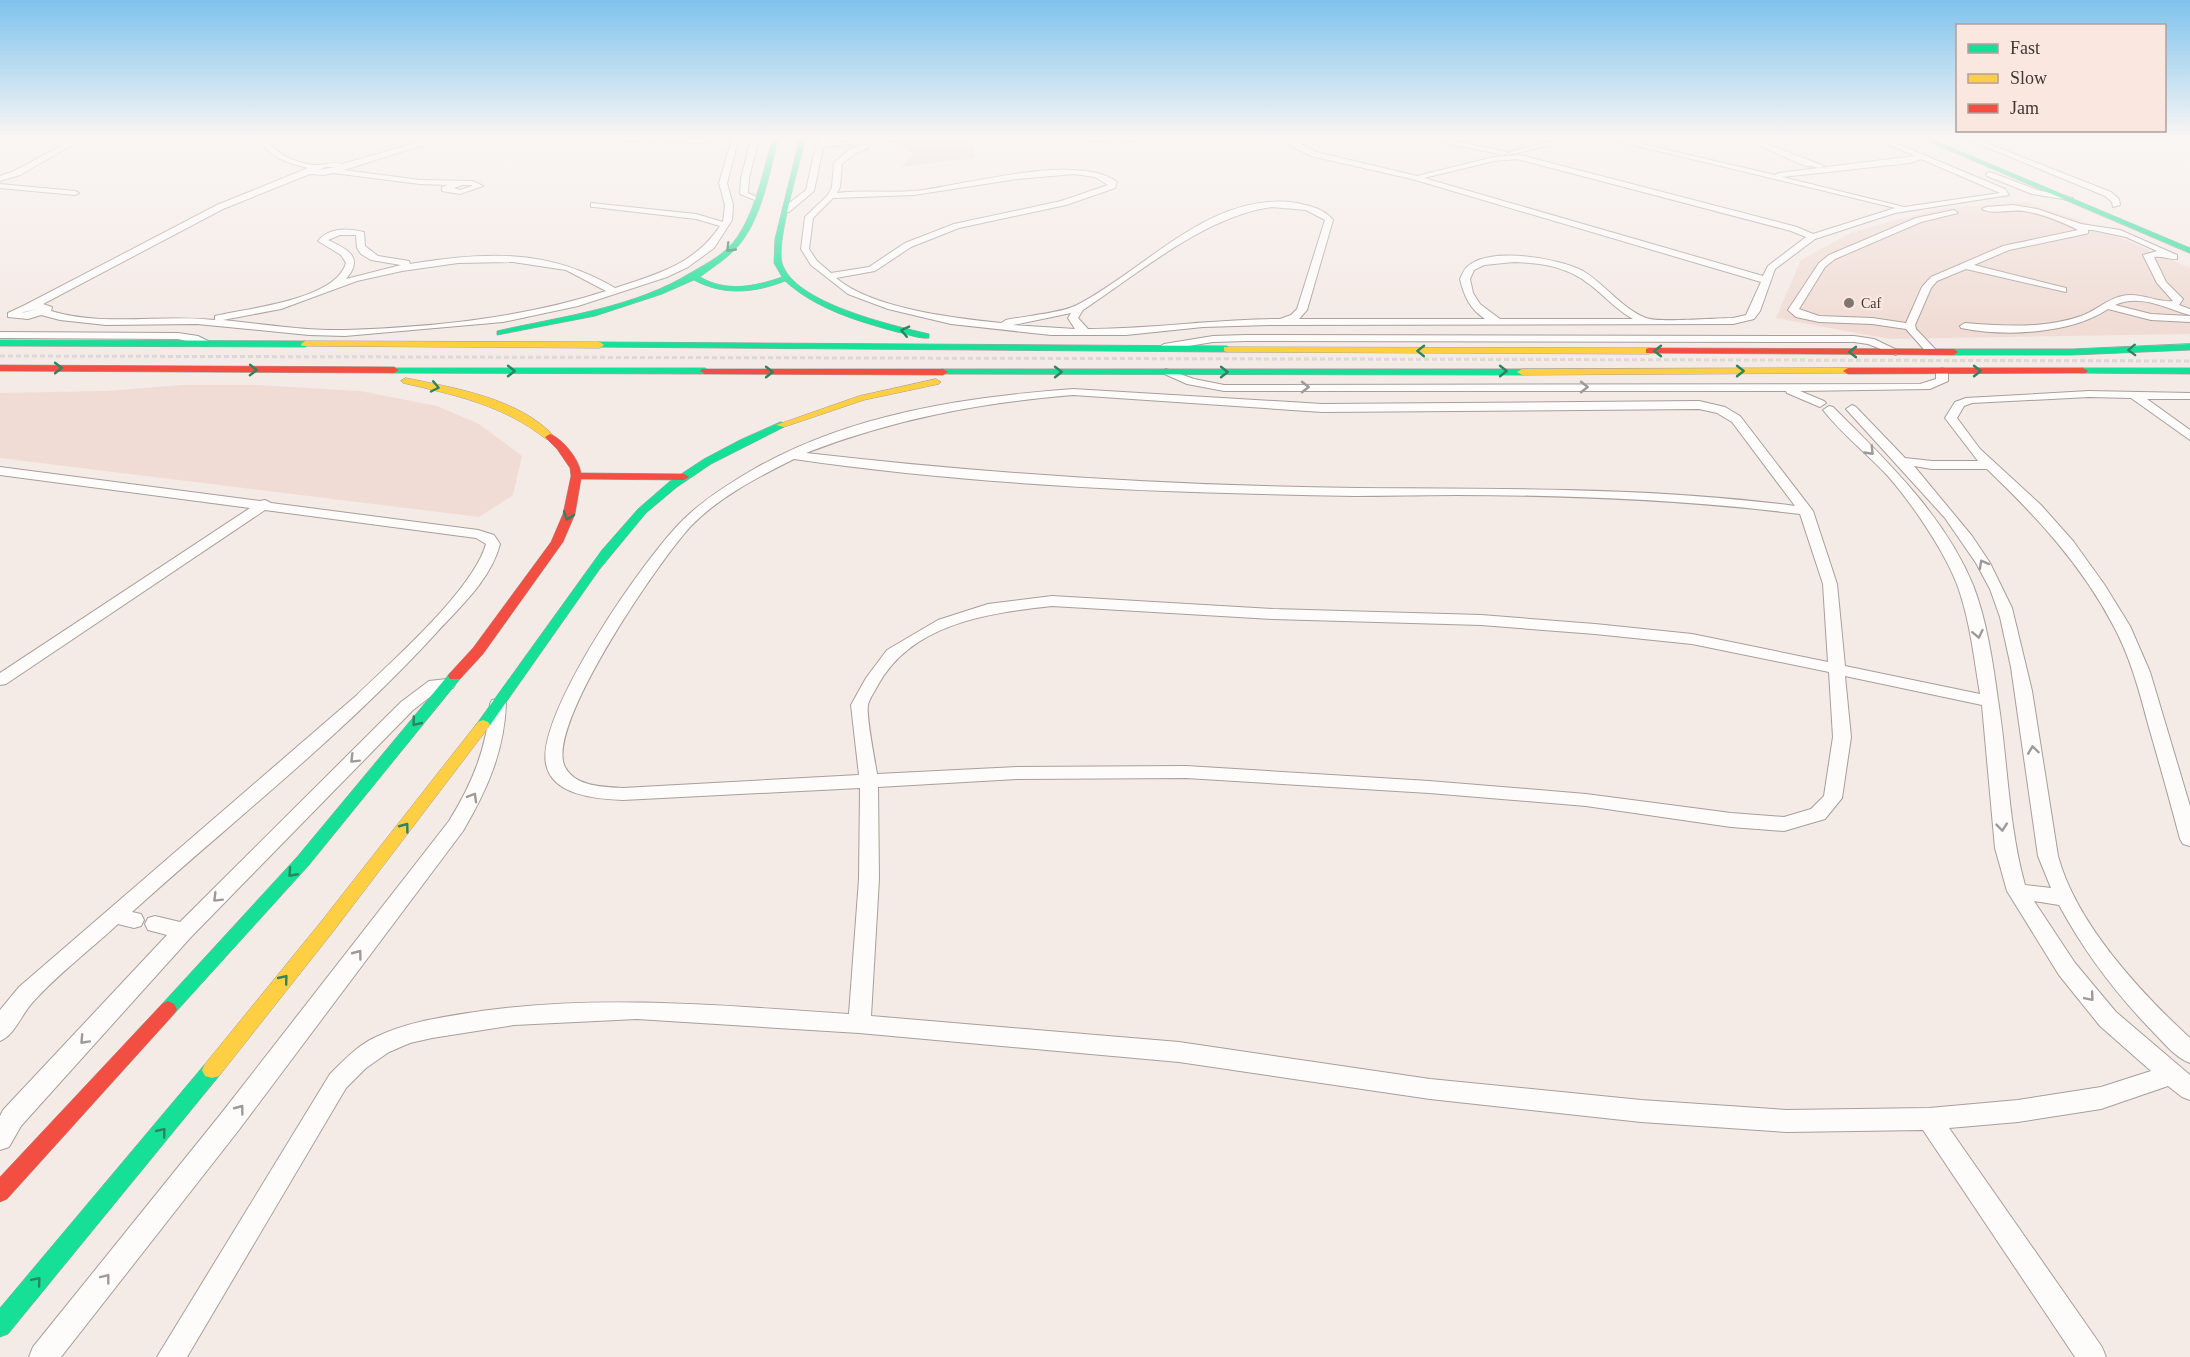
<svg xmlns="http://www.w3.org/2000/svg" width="2190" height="1357" font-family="'Times New Roman',serif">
<rect width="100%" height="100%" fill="#f4eae6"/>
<g fill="#f0dcd5">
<polygon points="2025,202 2083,221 2190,268 2190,334 1889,339 1776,318 1801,260 1852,232 1939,209"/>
<polygon points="182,385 256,385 360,391 437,406 479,424 522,456 513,495 479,517 0,458 0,393 106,391"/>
</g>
<polygon fill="#e2cec7" points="972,137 974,158 901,167 914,153 894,143"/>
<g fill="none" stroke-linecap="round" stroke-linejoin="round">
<defs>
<g id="street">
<polygon points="78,137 86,137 20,175 0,181 0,176 14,171"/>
<path d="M259,137H266C274,154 296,163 314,165C323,166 332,161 342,164L437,137H448L344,170L420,180L473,181L483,186L460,194L442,191V187L448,185L420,184L333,173L325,175L310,174L223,209L43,304L52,307L51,311C104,327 161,314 215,320V316C248,308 336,300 346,263L341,255L318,241C329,227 348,228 364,232L365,246L378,256L409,261L410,264C485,252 547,248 615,288C657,274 694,265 720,226L696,219L594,207H591V203L696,214L723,222L725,205L719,183L732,139L704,143L603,140L600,137L704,139L739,137L727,183L733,205L732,220L714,248L688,267L667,277L578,306L503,322L345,336L309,335L197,324L106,325L60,320L41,315L28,319L8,317V313L25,305L217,205L308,168C288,163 268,158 259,137ZM326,167H336L318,170ZM462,185H472V186L460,190L454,188ZM340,235H356L357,248L361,254L371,260L401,265L346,279C365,257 347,249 328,240ZM513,262L566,270L606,291C523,318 433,327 346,330C305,331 264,324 223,320L281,309L357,281L402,271L458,263ZM37,309L22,313L24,312Z"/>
<polygon points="752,137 759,137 749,178 748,193 759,198 755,200 740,194 741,178"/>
<polygon points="818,137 826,137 824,143 850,142 854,144 823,147 814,191 789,212 783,212 783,208 806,190"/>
<polygon points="892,137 939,137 875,142 871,140"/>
<polygon points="1037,137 1155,137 1125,142 1040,139"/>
<path d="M1286,137H1293L1297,142L1316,152L1417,176L1494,157L1520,155L1797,227L1813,234L1895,208L1600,137H1612L1775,175L1779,173L1915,156L1872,137H1881L2005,189L2009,195L1895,213L1815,239L1775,269L1760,311L1754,319L1733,324L1269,325L1203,327L1126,335H1051L951,324L888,309L848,294L811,265L801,249L805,217L828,195L832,187L834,163L850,149L865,144L868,148L856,153L842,164L840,187L837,193C863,190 889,193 915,191C963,186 1077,152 1117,182L1115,188L1066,205L959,228L911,247L875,271L836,278C873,309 954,318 1001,323L1006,320C1025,316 1062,313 1077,305C1147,269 1211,190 1297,203C1311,206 1324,209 1333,220L1307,310L1299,319H1485C1470,309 1464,296 1460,279C1462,275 1464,269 1467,267C1489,246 1559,258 1583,271C1605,284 1621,308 1646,318C1658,323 1716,318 1733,318L1746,315L1761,282L1412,179L1311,156L1291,146ZM1517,159L1791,231L1806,237L1768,266L1763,276L1424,178L1494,161ZM1921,159L2000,193L1904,207L1782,177L1910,163ZM1074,174L1095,177L1108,185L1061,201L954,224L905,243L869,267L831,273L817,261L809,249L813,218L833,198L914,195L1017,179ZM1272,207L1306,210L1325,220L1297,309L1291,315L1280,319C1216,319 1153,329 1088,329L1078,318L1083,310C1139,273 1205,216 1272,207ZM1514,262C1541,263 1566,266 1589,284C1604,295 1616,310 1633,319H1500L1480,304L1473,293L1470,279L1474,270L1484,265ZM1071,313L1068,318L1075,329L1013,325Z"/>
<polygon points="1433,137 1503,151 1507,153 1503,155 1428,139"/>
<polygon points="1569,137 1581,137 1513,154 1509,152"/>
<polygon points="1740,137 1749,137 1824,166 1820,168 1803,165"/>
<polygon points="1962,137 1971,137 2111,192 2119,199 2120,205 2113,207 2112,202 2105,196"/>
<polygon points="1990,172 2037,190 2073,198 2069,200 2032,194 1987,176 1986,174"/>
<polygon points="0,184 75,191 79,193 75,195 0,188"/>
<path d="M2013,205L2037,209L2081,224L2120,230L2177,255V259C2171,260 2163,256 2154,257L2166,282L2183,299L2179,305L2190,309V315C2167,309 2140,293 2115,305L2151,314L2190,316V322L2151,320L2108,309C2071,334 2005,337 1961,328L1960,326L1965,323C2003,326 2044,329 2081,316C2096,311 2107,299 2122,296C2140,292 2158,303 2173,301L2157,283L2143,255L2157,251L2126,237L2093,230H2088V233L2085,234L2009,250L1974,265L2066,288V292L1966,269L1937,281L1931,288L1915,325L1916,329L1936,350V354H1928L1906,329L1872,324L1819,322L1796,317L1788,310L1819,263L1829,255L1916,218L1954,210L1958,213L1921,222L1835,259L1825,267L1799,309L1819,316L1872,318L1906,323L1922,287L1931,277L2003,246L2078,230C2062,222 2042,214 2024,211C2012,209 1991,215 1982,209L1986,207Z"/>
<polygon points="0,332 178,333 198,336 212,343 207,346 178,339 0,338"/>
<polygon points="1246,335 1854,336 1874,339 1901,352 1896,355 1868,344 1854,342 1246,341 1213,342 1164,350 1159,347 1164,344 1213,336"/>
<polygon points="1942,368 1948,371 1948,381 1930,389 1800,391 1824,401 1826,403 1820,407 1787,393 1786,391 1224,391 1187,384 1160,372 1166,369 1194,379 1224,385 1920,384 1936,379 1936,371"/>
<path d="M1073,389L1322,404L1699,401L1725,407L1740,416L1813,511L1837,584L1845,666L1980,694C1974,658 1970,621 1958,587C1946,553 1911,502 1887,475C1866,453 1842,434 1823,410L1829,406L1833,407C1886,460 1944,515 1973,585C1987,621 1993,663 1998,700C2008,762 2008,824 2025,885L2051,888L2038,856L2011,667L2000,617L1990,589L1976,563L1945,518L1846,409L1852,405L1856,407L1905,458L1932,461H1978L1945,418L1955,402L1966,398L2089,391L2190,393V399H2147L2190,430V440L2131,398L2089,397L1972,403L1964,406L1957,418L1980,449L2041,505L2073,541L2104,584L2130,626L2150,672L2190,806V846L2183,844L2180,839C2170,801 2159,762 2148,724C2139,690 2130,656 2113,625C2081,564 2036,516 1987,469H1932L1914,466L1972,536L1990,563L2012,608L2032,691L2058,856C2076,923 2140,992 2190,1038V1063C2176,1058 2165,1044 2155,1034C2117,995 2085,953 2059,905L2034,901L2075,963L2116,1012L2190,1075V1100L2182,1097L2168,1086L2101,1109L2018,1122L1949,1128L2102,1347L2106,1357H2075L1923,1130L1787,1132L1641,1122L1430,1099L1179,1062L859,1033L637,1019L514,1025L432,1038L410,1043L389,1052L366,1068L346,1088L187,1357H157L330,1074C344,1060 358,1045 376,1037C409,1021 444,1017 481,1011C603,994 726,1006 849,1014L859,879L860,788L623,800C598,799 552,796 546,764C536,714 646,555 684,519C704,499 730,483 754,469C850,414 964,397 1073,389ZM1073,395L1322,412L1699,409L1717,413L1732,422L1795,506C1650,487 1503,489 1357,488C1173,486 989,474 806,453C894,419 978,403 1073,395ZM794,459C979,486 1168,493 1355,496C1389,496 1423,495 1456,495C1571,495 1687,500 1800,514L1823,584L1828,662L1692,634L1595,624L1481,615L1273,609L1052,596L988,604L938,620L887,650L866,678L851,705L859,775L623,788C605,787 575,787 565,767C544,727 661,558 691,526C719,497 758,477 794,459ZM1052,606L1273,619L1481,625L1595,634L1692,644L1829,672L1833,737L1824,796L1811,809L1784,817L1731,813L1586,794L1429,781L1186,766L1017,767L877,774C875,760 866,717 868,705C869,699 875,691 878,685C912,623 989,613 1052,606ZM1845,676L1982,705L1995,848L2007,891L2059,975L2100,1026L2151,1071L2101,1087L2018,1100L1929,1108L1787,1110L1641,1100L1430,1079L1179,1042L871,1016L879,879L878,787L1017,779L1186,778L1429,793L1586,806L1731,827L1784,831L1825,819L1842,798L1851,737Z"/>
<path d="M0,467L260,501L265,500L271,503L478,530L494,535L500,544C491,579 461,606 437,632C344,734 235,819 132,912L141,914L144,920L141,926L134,928L118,924C90,950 58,974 32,1003C22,1014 14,1036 0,1041V1010L19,987L357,695C393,660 473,590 486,544L476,538L265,510L6,684L0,685V673L250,508L0,475Z"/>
<polygon points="447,679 453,680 455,684 453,688 439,690 413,710 191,937 21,1126 9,1147 0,1150 0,1116 3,1110 167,935 148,930 145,924 148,918 155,916 180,922 401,702 429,681"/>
<path d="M498,699L504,700L506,704C504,752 487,790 463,831L238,1131L61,1357H29L33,1347L220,1115L449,821C472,784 487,748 490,704L492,700Z"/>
</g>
<g id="fast">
<path d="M773,137H779C769,172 763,216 739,245C728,258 713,267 700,277C726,292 754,287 782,277L774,263L775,239L800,137H806C800,162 776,242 782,263C794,303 891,325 929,334V338C919,339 907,334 897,332C857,321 816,309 785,281C755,293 723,296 694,280L662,294L595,316L497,335V331C563,316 634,308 692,272C709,262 726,254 738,236C757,207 763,170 773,137Z"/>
<polygon points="1918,137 1926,137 2190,248 2190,253"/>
<polygon points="0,340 305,341 309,344 305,347 0,346"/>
<polygon points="600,342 1227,346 1231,349 1227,352 597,347 597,343"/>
<polygon points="2190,344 2190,350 2072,355 1954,355 1950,352 1954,349 2072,349"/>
<polygon points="391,368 705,368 710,371 705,374 394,373 389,370"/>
<polygon points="2083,368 2190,368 2190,374 2080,373 2078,371"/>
<polygon points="943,369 1522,369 1527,372 1522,375 940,374 940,370"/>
<polygon points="781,422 786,425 784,427 711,464 677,487 646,513 599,570 488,728 478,728 476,725 478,722 602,550 638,509 669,482 704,459 740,440"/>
<polygon points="455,672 460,673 462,676 460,679 309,865 174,1014 168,1017 162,1014 159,1009 162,1004 297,857 450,673"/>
<polygon points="212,1062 219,1064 222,1070 219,1076 8,1334 0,1337 0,1308 205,1064"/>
</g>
<g id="slow">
<polygon points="305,341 600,342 604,345 600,348 302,346 301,344"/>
<polygon points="1224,347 1649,348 1653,351 1649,354 1227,352 1224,351"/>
<polygon points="1848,368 1853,371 1851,373 1522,375 1517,372 1522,369"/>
<path d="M406,378C455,388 519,398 555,437L550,440L546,439C503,405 455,395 403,383L401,381Z"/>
<polygon points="936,379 941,382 939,384 864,400 784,427 776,425 859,396"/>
<polygon points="483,720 488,722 490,725 488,728 332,933 219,1076 212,1078 205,1076 202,1070 205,1064 320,923 478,722"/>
</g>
<g id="jam">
<polygon points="1649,348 1954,349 1958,352 1954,355 1646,353 1646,349"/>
<polygon points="0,365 394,367 399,370 394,373 0,371"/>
<polygon points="2083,368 2088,371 2086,373 1848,374 1843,371 1848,368"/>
<polygon points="702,369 943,369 948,372 943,375 705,374 700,371"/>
<path d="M550,434C563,439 579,459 581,473L684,474L689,477L684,480L581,479L575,514L563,542L483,654L460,679H450L448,676L450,673L473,648L551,542L563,514L571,476L570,468L557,449L545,437Z"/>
<polygon points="168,1001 174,1004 177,1009 174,1014 7,1199 0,1202 0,1177 162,1004"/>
</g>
</defs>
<use href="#street" stroke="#a79f9c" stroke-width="2"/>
<use href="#fast" stroke="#a79f9c" stroke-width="1"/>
<use href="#slow" stroke="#a79f9c" stroke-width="1"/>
<use href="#jam" stroke="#a79f9c" stroke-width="1"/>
<use href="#street" fill="#fdfcfb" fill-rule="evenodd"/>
<use href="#fast" fill="#16e098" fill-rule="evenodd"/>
<use href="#slow" fill="#ffcf43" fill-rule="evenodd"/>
<use href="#jam" fill="#f24e42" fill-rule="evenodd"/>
<polyline stroke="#dcd9d8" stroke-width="3" stroke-dasharray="5 3" stroke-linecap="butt" points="0,356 2190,361"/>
</g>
<defs><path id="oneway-chevron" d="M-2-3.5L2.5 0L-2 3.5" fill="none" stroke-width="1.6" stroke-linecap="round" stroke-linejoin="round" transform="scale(1.5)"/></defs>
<g stroke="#2d8462">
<use href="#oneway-chevron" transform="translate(730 248) rotate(134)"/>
<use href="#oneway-chevron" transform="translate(905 331) rotate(-167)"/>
<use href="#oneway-chevron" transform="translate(2132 350) rotate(178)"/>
<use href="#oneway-chevron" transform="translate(1421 351) rotate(-179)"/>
<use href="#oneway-chevron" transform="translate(1658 351) rotate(-180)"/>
<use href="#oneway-chevron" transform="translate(1853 352) rotate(-180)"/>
<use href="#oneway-chevron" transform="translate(58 368)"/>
<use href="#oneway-chevron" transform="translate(253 370) rotate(1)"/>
<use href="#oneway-chevron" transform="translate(511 371)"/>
<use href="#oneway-chevron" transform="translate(1503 371)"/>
<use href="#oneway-chevron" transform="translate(1740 371)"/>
<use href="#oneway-chevron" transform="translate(1977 371)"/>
<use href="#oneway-chevron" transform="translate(769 372)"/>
<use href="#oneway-chevron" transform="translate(1058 372)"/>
<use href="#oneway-chevron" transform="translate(1224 372)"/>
<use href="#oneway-chevron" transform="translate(435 387) rotate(12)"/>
<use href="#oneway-chevron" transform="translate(568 516) rotate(110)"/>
<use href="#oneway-chevron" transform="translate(416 722) rotate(129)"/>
<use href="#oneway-chevron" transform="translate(405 827) rotate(-53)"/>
<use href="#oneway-chevron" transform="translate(292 873) rotate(132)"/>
<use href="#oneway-chevron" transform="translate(284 979) rotate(-51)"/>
<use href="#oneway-chevron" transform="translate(162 1132) rotate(-51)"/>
<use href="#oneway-chevron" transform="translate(37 1281) rotate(-50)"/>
</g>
<g stroke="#9e9a98">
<use href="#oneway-chevron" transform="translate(1305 387)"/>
<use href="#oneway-chevron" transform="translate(1584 387)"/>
<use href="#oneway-chevron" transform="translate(1870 451) rotate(46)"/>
<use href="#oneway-chevron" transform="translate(1983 564) rotate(-119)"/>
<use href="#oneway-chevron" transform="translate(1978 634) rotate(78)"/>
<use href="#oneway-chevron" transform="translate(2033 750) rotate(-98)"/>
<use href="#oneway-chevron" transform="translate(354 759) rotate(135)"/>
<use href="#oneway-chevron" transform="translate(473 797) rotate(-60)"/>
<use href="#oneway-chevron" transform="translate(2002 827) rotate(84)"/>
<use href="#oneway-chevron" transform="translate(217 898) rotate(135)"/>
<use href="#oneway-chevron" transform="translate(358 954) rotate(-53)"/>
<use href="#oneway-chevron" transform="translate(2090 997) rotate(50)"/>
<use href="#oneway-chevron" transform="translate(84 1040) rotate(133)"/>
<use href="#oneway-chevron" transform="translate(240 1109) rotate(-53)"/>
<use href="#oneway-chevron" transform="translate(106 1278) rotate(-52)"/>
</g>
<linearGradient id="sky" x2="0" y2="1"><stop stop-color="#7fc3ed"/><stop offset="0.42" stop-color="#faf6f4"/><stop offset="1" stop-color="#faf6f4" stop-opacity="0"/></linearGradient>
<rect width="2190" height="327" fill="url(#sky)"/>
<circle fill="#7e7673" stroke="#fae7e0" stroke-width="2" cx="1849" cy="303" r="6"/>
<g text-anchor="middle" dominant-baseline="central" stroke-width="4.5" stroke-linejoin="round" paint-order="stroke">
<g font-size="14" fill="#3f3835" stroke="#fae7e0" text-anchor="start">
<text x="1861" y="303">Caf</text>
</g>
</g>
<rect x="1956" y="24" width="210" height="108" fill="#fae7e0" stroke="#afa19c" stroke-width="1.5"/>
<rect x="1968" y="44" width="30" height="9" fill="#16e098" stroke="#afa19c" stroke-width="1.5"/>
<text x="2010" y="54" font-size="18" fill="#3f3835">Fast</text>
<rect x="1968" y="74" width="30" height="9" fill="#ffcf43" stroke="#afa19c" stroke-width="1.5"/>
<text x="2010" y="84" font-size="18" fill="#3f3835">Slow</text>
<rect x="1968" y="104" width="30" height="9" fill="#f24e42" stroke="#afa19c" stroke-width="1.5"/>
<text x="2010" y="114" font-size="18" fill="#3f3835">Jam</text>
</svg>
